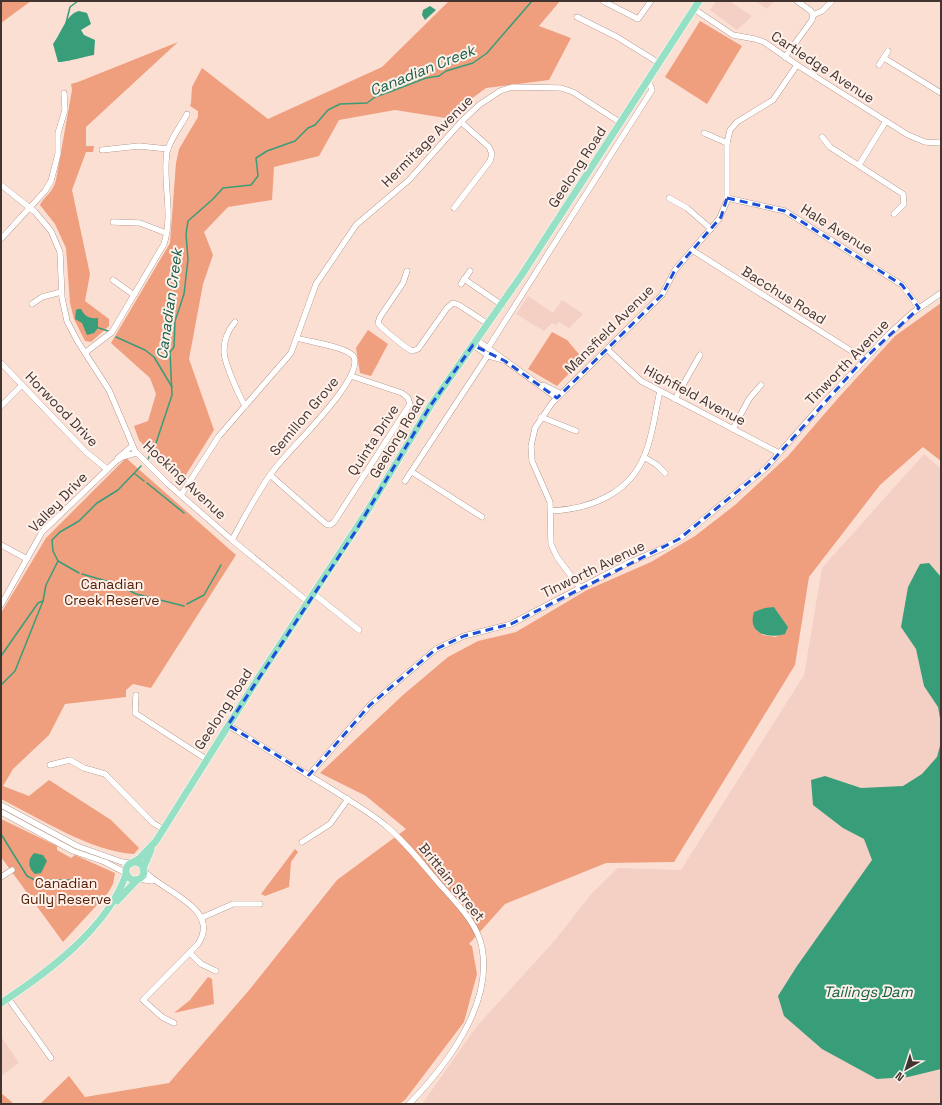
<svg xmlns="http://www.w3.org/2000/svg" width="942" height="1105" font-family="'Space Grotesk',sans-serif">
<rect width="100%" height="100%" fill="#fcdfd3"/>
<g fill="#f3d0c3">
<polygon points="716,1 729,1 752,16 737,30 710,10"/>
<polygon points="755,1 774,1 767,9"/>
<polygon points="528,296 553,313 562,300 583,314 569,328 559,322 556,325 552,323 544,331 516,314"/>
<polygon points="924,454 941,469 941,1104 422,1104 477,1026 556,939 591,894 618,868 681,870 804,675 822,568"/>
<polygon points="1,1036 19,1063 1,1076"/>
</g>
<g fill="#ef9e7e" fill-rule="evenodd">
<polygon points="1,1 31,1 1,23"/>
<polygon points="449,1 560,1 539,26 571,38 549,80 486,88 463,105 452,119 395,110 339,120 319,156 274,167 272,200 228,207 204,232 213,255 203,284 189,359 214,430 182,481 177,482 139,440 134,426 148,421 156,394 150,378 111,343 170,243 176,163 179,149 198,117 198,111 190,106 191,103 192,87 202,68 268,119 382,67"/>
<polygon points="700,21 742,46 707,104 665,77"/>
<path d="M178,42L86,127V146H94L93,152H86L72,190L90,274L85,301L109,319V326L91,342L85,341L74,319L70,303L66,248L55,224L40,205C46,194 52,194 56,180L72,90L71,84L78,82Z"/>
<path d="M941,303V461L923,447L880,485L809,577L795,665L674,862L606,863L505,904L469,944L472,946L477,974L464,1022L405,1100L399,1104H40L69,1076L85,1097L169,1083L250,989L337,880L406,829L366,796L320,773L403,695L448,657L478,641L516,632L587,590L651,562L695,536L735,505L788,456L840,396L895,336ZM774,607L788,627L776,637L763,635L756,630Z"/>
<polygon points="368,330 388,344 371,376 360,373 356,348"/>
<polygon points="552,332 567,340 583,359 557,386 528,369"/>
<path d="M126,458L236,555L151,688L133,684L126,690V697L65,704L49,735L13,769L3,786L29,796L49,780L111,820L139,848L134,854C92,852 39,818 1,799V613L46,538Z"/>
<polygon points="1,819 57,846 57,850 71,858 75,855 115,873 113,884 108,893 63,942 1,857"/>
<polygon points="295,849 298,852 291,862 289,887 265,896 261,894"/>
<polygon points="208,977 212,979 214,1004 174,1013 190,1000"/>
<polygon points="1,1093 14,1104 1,1104"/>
</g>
<g fill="#389d79">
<polygon points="430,6 436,10 425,20 422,15 423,10"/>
<path d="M79,11L87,13L91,24L81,30L84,35L95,40L94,55C87,56 63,63 58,62L53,44C61,34 66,14 79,11Z"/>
<path d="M78,309H81C85,317 90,319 98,318V328L94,333L87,335L82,323L75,319L76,310Z"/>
<polygon points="929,563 941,577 941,724 938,707 924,686 916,649 901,627 908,587 920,564"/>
<path d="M774,607L788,627L785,634C768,639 747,634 754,612L765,608Z"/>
<polygon points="941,742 941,1069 908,1077 877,1079 822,1049 784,1016 778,996 797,966 872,860 864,839 843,828 813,805 811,780 825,776 861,788 903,786 922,774 937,757"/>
<path d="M34,853L43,855L47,861L41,873L35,874C28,868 27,860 34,853Z"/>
</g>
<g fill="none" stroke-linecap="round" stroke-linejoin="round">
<g stroke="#389d79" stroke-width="1.5">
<polyline points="66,23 70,7 78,1"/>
<polyline points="96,327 108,331"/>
<polyline points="116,337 145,350 154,357 172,387"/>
<polyline points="148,459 156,443 172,395 170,352 174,347 175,321 184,294 188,259 186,234 188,221 213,199 223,188 251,185 258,176 256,158 267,151 295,141 308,128 315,125 328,110 340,104 367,103 375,97 392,91 426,78 439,76 446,71 473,63 487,53 532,1"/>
<polyline points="135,474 144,481"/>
<polyline points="147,483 184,513"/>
<polyline points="58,561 79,573"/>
<polyline points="82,574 117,584 136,594 184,606"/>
<polyline points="187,604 204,595 221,565"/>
<polyline points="1,656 38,603 43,601 46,585 58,561 53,551 52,540 60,532 79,521 97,503 118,490 141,466"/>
<polyline points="1,685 15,671 43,601"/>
<polyline points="1,834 27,876 35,880 76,880 94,888"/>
</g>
<defs>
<g id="minor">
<polyline points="603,1 638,19 651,1"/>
<polyline points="797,1 811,11 813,15"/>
<polyline points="694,9 733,35 755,39 764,42 797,65 908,135 925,142 941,143"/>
<polyline points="813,15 822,11 832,1"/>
<polyline points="577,17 617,37 659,63"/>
<polyline points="785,57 812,20 813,15"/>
<polyline points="884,58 941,93"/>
<polyline points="879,65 888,51"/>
<polyline points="704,133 727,143"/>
<polyline points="822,137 830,147 903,194 904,204 894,214"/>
<polyline points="102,150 139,146 168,149"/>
<polyline points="859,165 886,121"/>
<polyline points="1,185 35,212 51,231 60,252 62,298 67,321 78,342 109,390 135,451 168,484 232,540 308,602"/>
<polyline points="669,198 687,208 711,229"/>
<polyline points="727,198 785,211 902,285 919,308"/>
<polyline points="454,208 490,161 492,154 489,147 461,122"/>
<polyline points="113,222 140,223 166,233"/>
<polyline points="1,239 45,191 51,181 58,154 58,133 65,110 64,93"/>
<polyline points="692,250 864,359"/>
<path d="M407,271L403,283L380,317L378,323C380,327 407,349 412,351L418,349L447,308L453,303L459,305L488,324"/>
<polyline points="464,279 502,305"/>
<polyline points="113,280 134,295"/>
<polyline points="461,284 470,271"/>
<polyline points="32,304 42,297 61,292"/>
<path d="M235,322C228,330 224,340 224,351C224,363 239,395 245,406"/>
<polyline points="477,340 557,398"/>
<polyline points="473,345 489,356 503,360"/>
<polyline points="488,348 652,90 648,80"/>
<polyline points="607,349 641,381 779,453"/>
<path d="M86,352L112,332L164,244C174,213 162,182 167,152C170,139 181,126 187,114"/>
<polyline points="1,363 86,452 107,469"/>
<polyline points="543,385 561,394"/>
<polyline points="675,399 700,355"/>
<polyline points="1,406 22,385"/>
<polyline points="541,417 576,431"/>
<polyline points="733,429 749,399 761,385"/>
<polyline points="644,457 657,465 665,473"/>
<polyline points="118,458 132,446"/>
<polyline points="412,472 482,517"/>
<polyline points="270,475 326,524 330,525 334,522 410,404 408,398 402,393 351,376"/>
<polyline points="405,481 488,355"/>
<polyline points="181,495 219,436 291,353 316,284 356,225 409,180 461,122 479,105 500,91 512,87 561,88 573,92 621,123"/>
<path d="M551,511C590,509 630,494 645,454C653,435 655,412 660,391"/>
<path d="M232,540C245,517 257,492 273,471C287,451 364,380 354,357C349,347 309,342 297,338"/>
<polyline points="1,545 27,559"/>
<polyline points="580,588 557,557 551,544 550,502 532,461 531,446 535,428 552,403 662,295 675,270 719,219 727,201 727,143 730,130 737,122 773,100 797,65"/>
<polyline points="314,594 359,630"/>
<polyline points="1,605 42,532 116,461 122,457 136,453"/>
<polyline points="136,695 135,713 206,759"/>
<path d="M228,725C263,747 298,769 333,790C351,802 370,812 386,826C408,844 426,869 445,890C460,907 478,925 482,948C493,1005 446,1066 409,1104"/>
<polyline points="50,765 70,760 84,768 105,774 153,823 163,829"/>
<polyline points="309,775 370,705 436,649 464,636 511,624 628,563 663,548 679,539 766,468 817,410 889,334 912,313 941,293"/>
<polyline points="1,805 77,846 122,862 132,863"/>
<polyline points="1,812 73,851 105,862 126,873"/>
<polyline points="302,842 330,824 348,799"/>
<path d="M143,870C161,891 222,908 198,944L143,1000L162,1017L174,1023"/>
<polyline points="1,877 12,870"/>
<polyline points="139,879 152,881"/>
<polyline points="201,918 233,904 260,904"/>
<polyline points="190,953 201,964 216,971"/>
<polyline points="8,998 51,1058"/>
</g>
<g id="major">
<circle cx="135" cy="871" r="9"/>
<polyline points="132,863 140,858 156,841 260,675 368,510 431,405 523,273 699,1"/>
<polyline points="143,869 151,850"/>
<polyline points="117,901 137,880"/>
<path d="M1,1003C48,972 108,928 126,874"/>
</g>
</defs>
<use href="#minor" stroke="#937366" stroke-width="6"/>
<use href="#major" stroke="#fff" stroke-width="8"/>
<use href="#minor" stroke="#fff" stroke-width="5.5"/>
<use href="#major" stroke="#96e0c5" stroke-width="7"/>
</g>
<path fill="none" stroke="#1d4ed8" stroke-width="3" stroke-dasharray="8 5" stroke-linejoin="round" d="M727,198L785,211L902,285L919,308L864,359L766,468L679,539L511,624L464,636L436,649L370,705L309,775L228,725L355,532L431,405L473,345L505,361L557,398L662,295L675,270L721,217Z"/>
<g text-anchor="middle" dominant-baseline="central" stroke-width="4" stroke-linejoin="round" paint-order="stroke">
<g font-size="14" fill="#42342f" stroke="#fff0ea">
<text transform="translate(823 67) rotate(33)">Cartledge Avenue</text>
<text transform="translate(427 141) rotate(-45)">Hermitage Avenue</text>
<text transform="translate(577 167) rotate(-57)">Geelong Road</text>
<text transform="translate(837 229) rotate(32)">Hale Avenue</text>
<text transform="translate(784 295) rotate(32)">Bacchus Road</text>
<text transform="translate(609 329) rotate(-45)">Mansfield Avenue</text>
<text transform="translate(847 362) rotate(-46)">Tinworth Avenue</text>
<text transform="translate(695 395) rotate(28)">Highfield Avenue</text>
<text transform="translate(62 409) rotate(46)">Horwood Drive</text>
<text transform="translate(304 416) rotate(-50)">Semillon Grove</text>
<text transform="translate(397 437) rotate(-59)">Geelong Road</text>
<text transform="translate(373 440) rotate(-57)">Quinta Drive</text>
<text transform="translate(185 480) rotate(43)">Hocking Avenue</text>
<text transform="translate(58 502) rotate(-46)">Valley Drive</text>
<text transform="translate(593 569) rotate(-26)">Tinworth Avenue</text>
<text transform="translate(223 709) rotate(-57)">Geelong Road</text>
<text transform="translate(452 882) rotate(51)">Brittain Street</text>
</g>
<g font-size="14" fill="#542109" stroke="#fff0ea">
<text x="112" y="584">Canadian<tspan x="112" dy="16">Creek Reserve</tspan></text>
<text x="66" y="883">Canadian<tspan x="66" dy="16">Gully Reserve</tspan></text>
</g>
<g font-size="15" font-style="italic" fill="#156148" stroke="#fff0ea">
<text transform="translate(422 70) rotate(-22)">Canadian Creek</text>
<text transform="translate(169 304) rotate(-82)">Canadian Creek</text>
<text x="868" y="991">Tailings Dam</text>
</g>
</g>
<rect width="942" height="1105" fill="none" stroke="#42342f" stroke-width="4"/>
<g transform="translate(906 1069) rotate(219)" stroke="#fff0ea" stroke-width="3" paint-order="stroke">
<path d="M0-3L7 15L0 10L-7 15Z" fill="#42342f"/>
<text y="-6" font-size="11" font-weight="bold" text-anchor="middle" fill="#42342f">N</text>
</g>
</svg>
